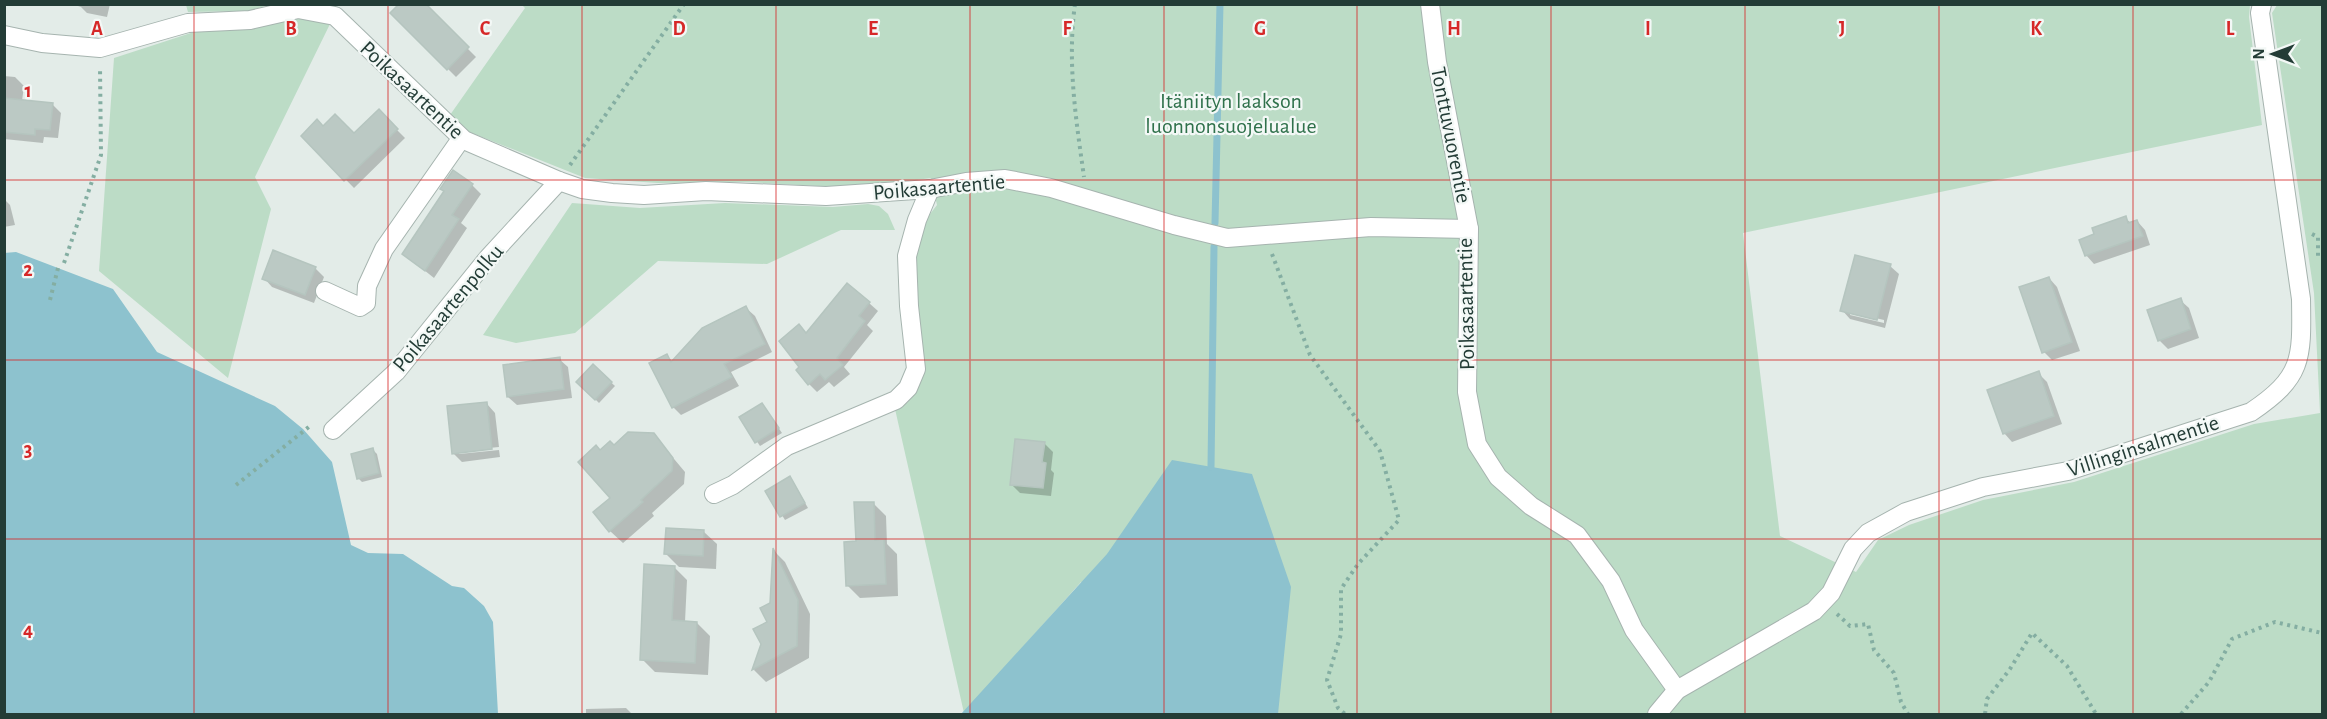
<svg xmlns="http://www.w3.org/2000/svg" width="2327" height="719" font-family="'Alegreya Sans',sans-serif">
<rect width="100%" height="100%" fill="#e3ece8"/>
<g fill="#bcdcc6">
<polygon points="186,5 269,5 248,11 188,12"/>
<polygon points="522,5 2250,5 2249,17 2262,125 1743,233 1780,536 1856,572 1878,540 1909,525 1983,500 2074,482 2254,424 2320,413 2314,293 2272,13 2277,5 2322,5 2322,714 1254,714 1081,582 964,713 895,409 908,402 922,368 913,257 920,227 937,205 931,178 857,188 745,182 658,183 585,178 467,131 450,115 525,8"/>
<polygon points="296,16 330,24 255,177 271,209 228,378 99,271 114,58 194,32 250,26"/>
<polygon points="572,203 640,208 725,203 833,207 868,204 879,206 888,214 895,230 841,230 767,264 658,261 575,333 516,343 483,335"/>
</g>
<g fill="#8dc2ce">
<polygon points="16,252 113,289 157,352 275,406 303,429 332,462 351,545 368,553 403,554 452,586 464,588 484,606 493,622 498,714 5,714 4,253"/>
<polygon points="1172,460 1252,474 1291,587 1278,714 961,714 1107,554"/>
</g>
<g fill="#0003" fill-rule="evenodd">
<polygon points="72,4 110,4 107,17 87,13 81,7"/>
<polygon points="423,4 476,57 456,77 392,13"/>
<polygon points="4,76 15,77 24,86 22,101 52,104 61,113 58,138 44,137 43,143 4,139"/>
<polygon points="378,111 405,138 354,188 303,136 323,128 354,135"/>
<polygon points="472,185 481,194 461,223 467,228 434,278 404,254"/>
<polygon points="4,199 10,205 15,225 4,227"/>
<polygon points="2125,218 2131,223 2137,221 2145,230 2150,245 2094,264 2086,255 2096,235"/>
<path d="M1890,266L1899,274L1885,328L1850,319L1842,310ZM1850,312L1884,320V323L1850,315Z"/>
<polygon points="315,268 324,277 314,303 272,287 264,278"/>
<polygon points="2049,278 2057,287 2080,351 2052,360 2044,352"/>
<polygon points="2180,300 2189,308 2199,338 2168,349 2159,340"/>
<polygon points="869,303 878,311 867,325 873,331 844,367 850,374 834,387 829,382 817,392 809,384 802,367 807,334"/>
<polygon points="746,308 755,316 772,352 731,372 739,386 681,415 673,407 667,356 673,362"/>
<polygon points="559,359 568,367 572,398 517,405 508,397"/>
<polygon points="593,366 615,386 599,403 578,382"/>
<polygon points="2038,373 2047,382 2062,424 2012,442 2004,433"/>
<polygon points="487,404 495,413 499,447 459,451 459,454 499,450 500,457 462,462 453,453"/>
<polygon points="762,404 782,433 760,446 741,418"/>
<polygon points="654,435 685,472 684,484 652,513 654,516 623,543 610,531 612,498 601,452"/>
<polygon points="1044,443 1053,452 1051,470 1054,473 1051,496 1020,493 1011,484"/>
<polygon points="373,450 377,454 382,477 362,482 358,478"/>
<polygon points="793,482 808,508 785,520 767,491"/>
<polygon points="873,503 886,516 887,544 897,554 898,596 860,598 847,585"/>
<polygon points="704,532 717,544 716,569 679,567 666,554"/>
<polygon points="774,551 785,562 810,614 809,658 766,682 754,670 763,644 772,604"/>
<polygon points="674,567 687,580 685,622 697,623 710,636 708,675 655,672 642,659"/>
<polygon points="626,708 632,714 586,714 586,709"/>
</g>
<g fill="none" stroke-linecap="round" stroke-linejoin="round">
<g stroke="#8dc2ce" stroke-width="7">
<polyline points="1215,223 1220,4"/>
<polyline points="1211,467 1214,247"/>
</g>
</g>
<g fill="#bbc9c4" stroke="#b5c5bf" stroke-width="1.5">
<polygon points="399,4 426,4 469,47 447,70 390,13"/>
<polygon points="4,98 53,103 50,130 35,129 35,135 4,132"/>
<polygon points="379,109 398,129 344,181 301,136 317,119 323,126 335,114 354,133"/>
<polygon points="453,170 473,184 452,215 459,219 425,271 402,254 444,191 440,189"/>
<polygon points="2126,216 2128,223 2137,220 2143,236 2085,256 2079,240 2094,234 2092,228"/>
<polygon points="273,250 316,267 305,295 262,279"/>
<polygon points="1855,255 1891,264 1877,320 1840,311"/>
<polygon points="2049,277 2072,342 2042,353 2019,287"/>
<polygon points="847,283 870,302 859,316 865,321 837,358 843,365 825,380 820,374 808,385 796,370 799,367 779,341 799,324 806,333"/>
<polygon points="2181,298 2191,329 2158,341 2147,310"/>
<polygon points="746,306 765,344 724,364 732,377 672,408 649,363 667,354 671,362 702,328"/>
<polygon points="560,357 564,389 507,397 503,365"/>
<polygon points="593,364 612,382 595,400 576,382"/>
<polygon points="2039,371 2054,416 2003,434 1987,390"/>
<polygon points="487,402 492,449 452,454 447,406"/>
<polygon points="762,403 779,428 755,443 739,417"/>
<polygon points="628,432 654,433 673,458 672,471 641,500 643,502 609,532 593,512 610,498 578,462 596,445 600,450 610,441 614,445"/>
<polygon points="1015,439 1045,442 1042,462 1046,463 1043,488 1010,485"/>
<polygon points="373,448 379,473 357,479 351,454"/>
<polygon points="790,476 805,503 780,517 765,491"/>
<polygon points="854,502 874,502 875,540 884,539 886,584 846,586 844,542 856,541"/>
<polygon points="666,528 704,530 703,556 664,554"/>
<polygon points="773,548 798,600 797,646 752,670 761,644 753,629 767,622 760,608 770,603"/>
<polygon points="644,564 675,566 672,620 697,622 695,663 640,660"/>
</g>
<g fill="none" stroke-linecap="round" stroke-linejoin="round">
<defs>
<g id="minor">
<polyline points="1430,4 1437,62 1469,229"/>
<polyline points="4,35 42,43 100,48 188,23 250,20 298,9 335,16 464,140 559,181 582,189 612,193 644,195 706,191 826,196 930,189 966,182 1005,179 1051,188 1174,225 1227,238 1371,227 1469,229 1467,392 1477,444 1498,477 1531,506 1577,535 1611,581 1634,630 1677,690"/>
<polyline points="325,291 360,307 366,303 367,286 384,249 461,139"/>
<polyline points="333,430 396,372 488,258 559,181"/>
<polyline points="714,494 733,485 787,446 896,400 908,388 916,369 909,306 907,256 917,220 930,189"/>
<path d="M1657,714L1677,690L1814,611L1831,593L1853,549L1868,533L1906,512L1983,487L2068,471L2251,412C2303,377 2302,359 2301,299L2260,13L2262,4"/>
</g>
</defs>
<use href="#minor" stroke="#a6b4af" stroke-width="20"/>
<g stroke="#84aea2" stroke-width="4" stroke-dasharray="3 4.5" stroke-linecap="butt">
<path d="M1075,4C1067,62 1076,120 1084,177"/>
<polyline points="570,165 684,4"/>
<polyline points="2312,234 2318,237 2318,259"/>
<polyline points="1272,254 1310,355 1380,451 1399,520 1358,564 1341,589 1341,634 1327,680 1338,708 1345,714"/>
<polyline points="64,263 101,155 100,67"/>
<polyline points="50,300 58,268"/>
<polyline points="236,485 310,426"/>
<polyline points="1837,614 1850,626 1868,624 1874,650 1894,673 1901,702 1908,714"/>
<polyline points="1985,714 1987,699 2010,669 2032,633 2067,666 2096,714"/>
<polyline points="2181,714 2209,682 2232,639 2275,622 2322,633"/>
</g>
<use href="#minor" stroke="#fff" stroke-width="18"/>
</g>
<path fill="none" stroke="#d62828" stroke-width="1.5" stroke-opacity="0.55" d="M194,4V714M388,4V714M582,4V714M776,4V714M970,4V714M1164,4V714M1357,4V714M1551,4V714M1745,4V714M1939,4V714M2133,4V714M4,180H2322M4,360H2322M4,539H2322"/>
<g text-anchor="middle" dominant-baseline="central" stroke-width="4.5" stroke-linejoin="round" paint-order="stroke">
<g font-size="22" fill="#233c36" stroke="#f3f8f6">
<text transform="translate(412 90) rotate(43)">Poikasaartentie</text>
<text transform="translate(1451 135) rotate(79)">Tonttuvuorentie</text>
<text transform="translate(939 187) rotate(-5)">Poikasaartentie</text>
<text transform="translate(1466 304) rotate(-91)">Poikasaartentie</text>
<text transform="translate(448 308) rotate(-50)">Poikasaartenpolku</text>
<text transform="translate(2143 446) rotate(-18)">Villinginsalmentie</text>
</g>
<g font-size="22" fill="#2f714b" stroke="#f3f8f6">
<text x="1231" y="101">Itäniityn laakson<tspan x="1231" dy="25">luonnonsuojelualue</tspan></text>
</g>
</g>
<g font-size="20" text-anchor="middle" font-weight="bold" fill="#d62828" stroke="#f3f8f6" stroke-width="4.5" stroke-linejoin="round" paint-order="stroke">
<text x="97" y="35">A</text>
<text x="291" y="35">B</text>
<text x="485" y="35">C</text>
<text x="679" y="35">D</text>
<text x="873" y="35">E</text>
<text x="1067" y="35">F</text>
<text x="1260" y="35">G</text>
<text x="1454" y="35">H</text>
<text x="1648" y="35">I</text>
<text x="1842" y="35">J</text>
<text x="2036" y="35">K</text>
<text x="2230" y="35">L</text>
<text x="28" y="97">1</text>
<text x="28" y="276">2</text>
<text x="28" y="456">3</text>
<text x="28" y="636">4</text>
</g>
<rect width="2327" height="719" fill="none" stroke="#233c36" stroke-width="12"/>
<g transform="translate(2273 54) rotate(270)" stroke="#f3f8f6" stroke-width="4.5" paint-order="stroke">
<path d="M0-4.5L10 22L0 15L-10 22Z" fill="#233c36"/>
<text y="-9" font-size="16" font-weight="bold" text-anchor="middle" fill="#233c36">N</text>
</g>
</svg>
